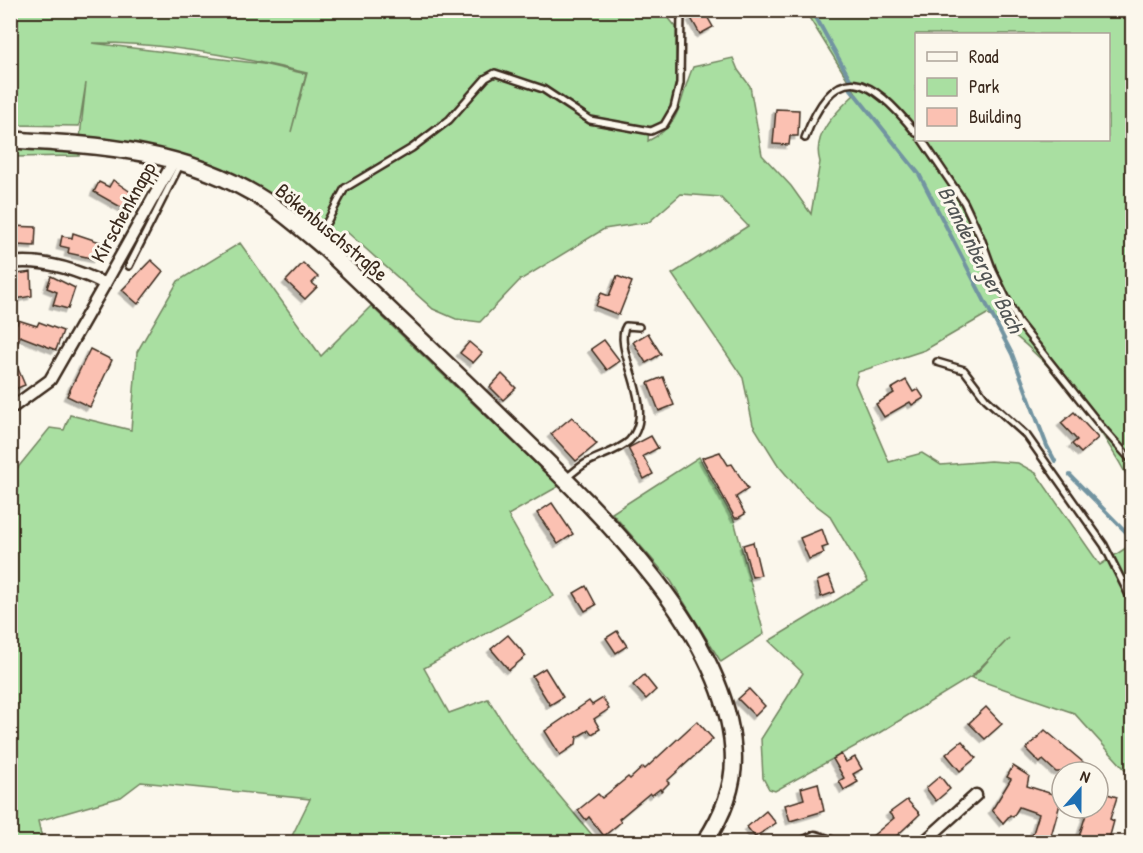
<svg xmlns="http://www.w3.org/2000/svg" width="1143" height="853" font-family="'Patrick Hand',sans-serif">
<defs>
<filter id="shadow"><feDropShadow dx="-3.5" dy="3.5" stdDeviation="0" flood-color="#0004"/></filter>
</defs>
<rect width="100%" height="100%" fill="#fbf7ec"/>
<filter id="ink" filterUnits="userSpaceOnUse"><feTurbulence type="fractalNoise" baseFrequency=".0167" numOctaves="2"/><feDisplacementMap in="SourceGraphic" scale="12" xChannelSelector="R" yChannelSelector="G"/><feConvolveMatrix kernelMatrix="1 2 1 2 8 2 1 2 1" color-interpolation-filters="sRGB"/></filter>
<g filter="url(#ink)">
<g fill="#a9dfa1" stroke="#728460" stroke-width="1.5" fill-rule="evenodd">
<path d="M11,11H663L676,27V85L671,106L662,122L649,128L648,141C685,122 678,100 693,67L733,58L738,70L750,86L762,155L791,186L811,214L820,162C811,134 838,110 856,93L805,11H1132V485C1097,419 1049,357 987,314L925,350L858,372L855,383L889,462L922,453L941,465L990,461L1018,463L1036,473L1100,565L1132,544V777L1074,713L972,678L1009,638L971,677L879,733L775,791L769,789L763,778L761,739L803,673L769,641L868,581L829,515L804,496L778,465L753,425L743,378L672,274L748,226L720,197L681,194L649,222L604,229L520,280L480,322L456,319L433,309L347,232L325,239C308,225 291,208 272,196C211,156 151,144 80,137L86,83L79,126L11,125ZM916,34H1108V140H916ZM92,43C159,42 241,57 307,73L291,132L306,74L263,64Z"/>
<polygon points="11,148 80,150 79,156 11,157"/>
<polygon points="240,243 321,356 371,306 559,486 508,515 554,596 424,668 449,713 488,699 521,750 598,842 289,842 310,799 141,782 121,797 38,821 43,842 11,842 11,476 50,428 64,430 70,415 131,430 137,352 178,281"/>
<polygon points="699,457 734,520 764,634 721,662 671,581 612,513"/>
</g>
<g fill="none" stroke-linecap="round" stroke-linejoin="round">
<g stroke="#7294a1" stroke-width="4">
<polyline points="812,10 851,81"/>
<polyline points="850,88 919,174 1012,354 1047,446 1055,461"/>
<polyline points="1070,475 1132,538"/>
</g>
</g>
<g fill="#fbc1b2" stroke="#3b2a1e" stroke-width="1.5" filter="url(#shadow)">
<polygon points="704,11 713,27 700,34 691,18"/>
<polygon points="776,109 799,110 798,136 790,136 789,145 773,144"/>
<polygon points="113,180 135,195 126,210 94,192 99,182 109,187"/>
<polygon points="10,226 36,227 35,246 18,245 18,239 10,239"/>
<polygon points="73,233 100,242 96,259 68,253 69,248 60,246 62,236 72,238"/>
<polygon points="151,260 163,271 138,304 122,290"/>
<polygon points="303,263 318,277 312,283 317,287 305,299 286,281"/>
<polygon points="31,272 32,296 10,300 10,275"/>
<polygon points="51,276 75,288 68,309 53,305 57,292 47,288"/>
<polygon points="617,276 632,282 619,315 596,306 601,293 609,296"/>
<polygon points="18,320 37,326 39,322 63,331 56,350 20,336 13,357 25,385 10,391 10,322 17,324"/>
<polygon points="648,333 661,354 646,363 633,342"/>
<polygon points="604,340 620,361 607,370 591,349"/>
<polygon points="469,342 482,353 473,363 460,353"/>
<polygon points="90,349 112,360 90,407 67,396"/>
<polygon points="502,374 516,388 503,400 490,387"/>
<polygon points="663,377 674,405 659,411 648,383"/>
<polygon points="906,380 913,392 918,389 924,398 912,405 910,402 884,417 876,404 894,393 891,389"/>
<polygon points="1074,412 1098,438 1081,453 1072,444 1077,440 1061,423"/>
<polygon points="572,417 597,444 576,461 551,434"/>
<polygon points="651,436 658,448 643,456 653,474 644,479 628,448"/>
<polygon points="720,452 728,465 732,464 748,489 736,497 745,514 738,518 735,518 702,458"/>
<polygon points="552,503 573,534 558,544 537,513"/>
<polygon points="822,529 828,546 822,548 824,553 809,559 800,538"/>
<polygon points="753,542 761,575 752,577 743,545"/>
<polygon points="829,576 835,592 821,597 817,581"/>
<polygon points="586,586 596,605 585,611 574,593"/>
<polygon points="617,631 627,646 616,653 606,638"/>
<polygon points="508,635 526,656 509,670 491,649"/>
<polygon points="545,668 563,697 550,705 532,676"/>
<polygon points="644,675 656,690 646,699 633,685"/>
<polygon points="749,689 765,706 755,716 738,699"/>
<polygon points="603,698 609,709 594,719 600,729 592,734 589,730 577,737 576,744 560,755 545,731 589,701 592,705"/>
<polygon points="986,707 1002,724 985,739 969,723"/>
<polygon points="697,721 713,739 667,781 669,783 661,791 660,789 652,795 650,793 619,819 621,822 604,836 589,817 586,820 578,810 598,794 602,798 628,777 630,779 643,767 645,769"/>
<polygon points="1045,730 1083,762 1073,772 1056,772 1043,760 1040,763 1026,749"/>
<polygon points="962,741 976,758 960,771 946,754"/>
<polygon points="841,754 846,762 855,757 862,769 853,774 858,782 844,790 839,781 844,778 833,759"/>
<polygon points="1013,766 1029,776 1027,786 1062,797 1049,843 1030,843 1039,814 1019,807 1013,817 1010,815 1003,823 992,810 1011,779 1007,777"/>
<polygon points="940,776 950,789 936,801 926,788"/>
<polygon points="818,783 824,811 790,821 785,805 804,799 801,788"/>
<polygon points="1098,791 1117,797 1110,819 1114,821 1108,843 1077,843 1088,808 1098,808"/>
<polygon points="907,800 920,814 889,843 864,843 894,818 889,813"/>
<polygon points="766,811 776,823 755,837 747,827"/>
</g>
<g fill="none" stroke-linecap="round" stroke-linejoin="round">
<defs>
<g id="lane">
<path d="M805,138C836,56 871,77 916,133"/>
<polyline points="922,140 964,202 981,238 993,271 1018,322 1100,425 1132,461"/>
<polyline points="314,237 327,222 345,188 412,148 449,120 486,78 495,73 543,89 590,120 651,131 664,125 674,108 680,83 681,10"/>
<polyline points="129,266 180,165"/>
<polyline points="937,362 964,370 986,399 1027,436 1104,545 1132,601"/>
<path d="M566,478C573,473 580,466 588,462C601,455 618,451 629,441C660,409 611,349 626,326L639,327"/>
</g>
<g id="street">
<path d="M10,263C42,259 77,270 105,284L175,159"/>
<polyline points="10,409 50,380 105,284"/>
<polyline points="805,842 815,837 831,842"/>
<polyline points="924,842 976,795"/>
</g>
<path id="secondary" d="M10,140C103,145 189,150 269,203C289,217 307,233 326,249C385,306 445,362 503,419C587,501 724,625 733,749C736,783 723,815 705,842"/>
</defs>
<use href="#lane" stroke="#3b2a1e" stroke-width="10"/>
<use href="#street" stroke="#3b2a1e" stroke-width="15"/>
<use href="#secondary" stroke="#3b2a1e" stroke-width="20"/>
<use href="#lane" stroke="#fbf7ec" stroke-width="5"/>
<use href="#street" stroke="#fbf7ec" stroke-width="10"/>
<use href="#secondary" stroke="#fbf7ec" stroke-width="15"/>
</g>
</g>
<g text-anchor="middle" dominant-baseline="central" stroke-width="6" stroke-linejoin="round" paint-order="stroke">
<g font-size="21" fill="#3b2a1e" stroke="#fbf7ec">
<text transform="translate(123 212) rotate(-61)">Kirschenknapp</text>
<text transform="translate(332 232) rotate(40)">Bökenbuschstraße</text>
</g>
<g font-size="22" font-style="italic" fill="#525655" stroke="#fbf7ec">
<text transform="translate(981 259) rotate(63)">Brandenberger Bach</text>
</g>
</g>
<rect width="1143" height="853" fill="none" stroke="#fbf7ec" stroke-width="36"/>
<rect x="18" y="18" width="1107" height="817" fill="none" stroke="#3b2a1e" stroke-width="2" filter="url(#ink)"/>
<rect x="915" y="33" width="195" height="108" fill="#fbf7ec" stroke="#aea59a" stroke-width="1.5"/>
<rect x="927" y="52" width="30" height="9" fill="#fbf7ec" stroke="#aea59a" stroke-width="1.5"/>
<text x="969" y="63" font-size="18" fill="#3b2a1e">Road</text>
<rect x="927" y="78" width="30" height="18" fill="#a9dfa1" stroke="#aea59a" stroke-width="1.5"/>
<text x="969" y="93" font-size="18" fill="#3b2a1e">Park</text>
<rect x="927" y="108" width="30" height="18" fill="#fbc1b2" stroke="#aea59a" stroke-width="1.5"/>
<text x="969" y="123" font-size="18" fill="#3b2a1e">Building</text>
<g transform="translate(1080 790) rotate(21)"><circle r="28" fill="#fbf7ec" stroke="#aea59a" stroke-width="1.5"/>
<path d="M0-4.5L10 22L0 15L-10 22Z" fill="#1f6fb2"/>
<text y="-9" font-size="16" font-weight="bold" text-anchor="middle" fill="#3b2a1e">N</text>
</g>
</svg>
